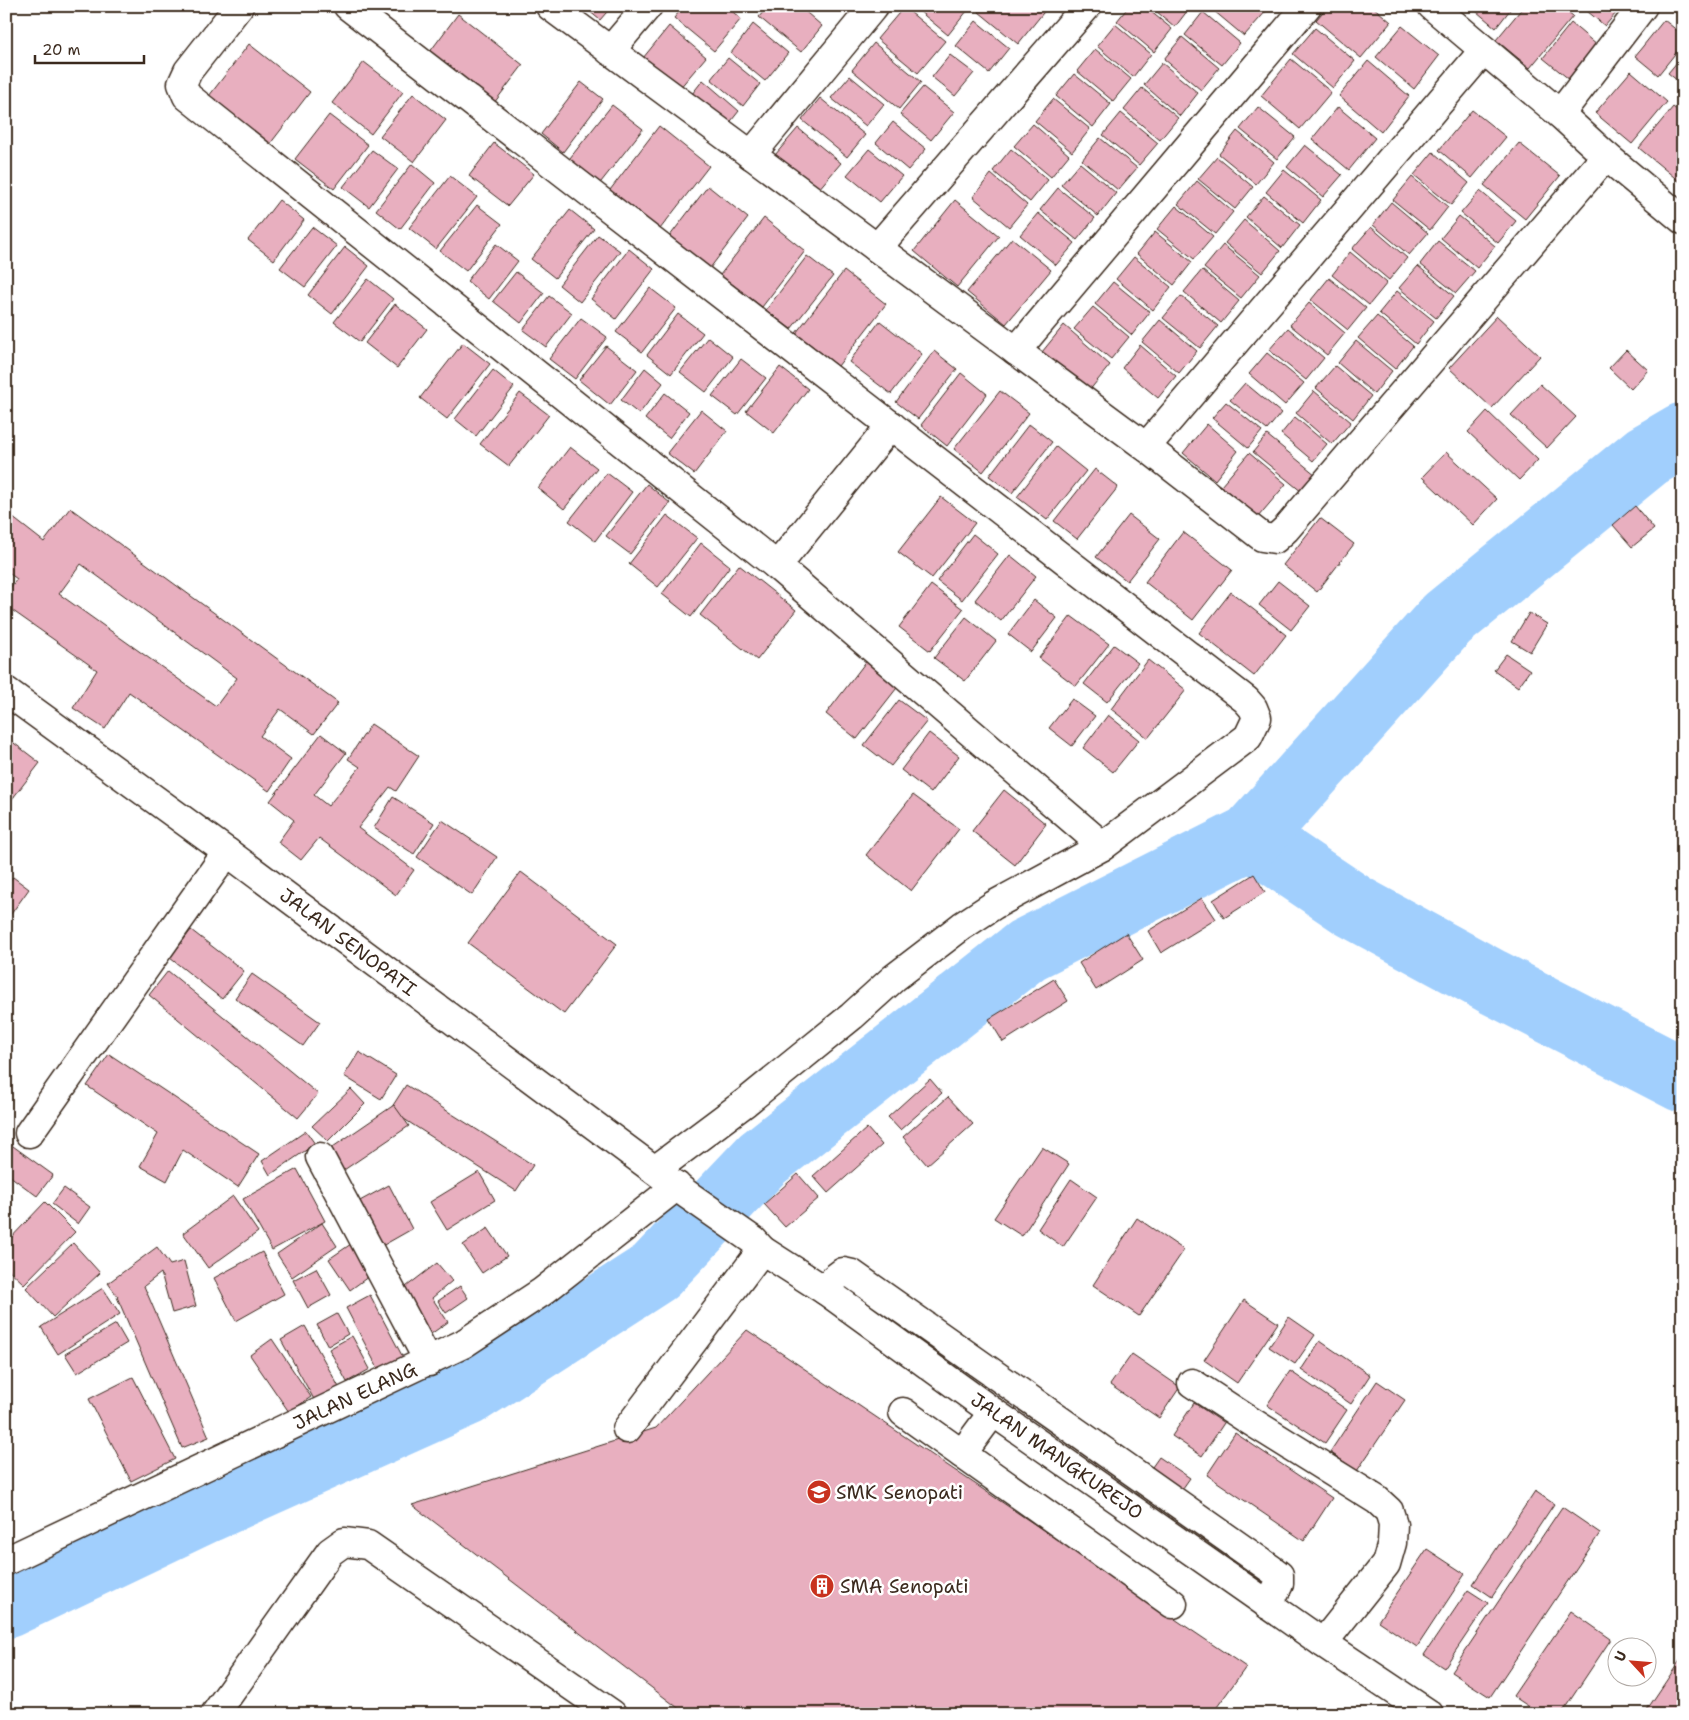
<svg xmlns="http://www.w3.org/2000/svg" width="1689" height="1720" font-family="'Shantell Sans',sans-serif">
<rect width="100%" height="100%" fill="#fff"/>
<filter id="ink" filterUnits="userSpaceOnUse"><feTurbulence type="fractalNoise" baseFrequency=".02" numOctaves="2"/><feDisplacementMap in="SourceGraphic" scale="10" xChannelSelector="R" yChannelSelector="G"/><feConvolveMatrix kernelMatrix="1 2 1 2 8 2 1 2 1" color-interpolation-filters="sRGB"/></filter>
<g filter="url(#ink)">
<g fill="none" stroke-linecap="round" stroke-linejoin="round">
<g stroke="#a1cffd" stroke-width="65">
<polyline points="1251,837 1355,907 1491,981 1683,1080"/>
<polyline points="6,1606 205,1511 468,1393 655,1272 762,1159 1027,950 1251,837 1447,619 1647,456 1683,435"/>
</g>
</g>
<g fill="#e8afbf" stroke="#3b2a1e" fill-rule="evenodd">
<polygon points="583,6 612,6 600,20"/>
<polygon points="684,6 726,6 741,19 714,51 674,18"/>
<polygon points="768,6 799,6 822,26 801,52 759,17"/>
<polygon points="913,6 971,6 948,35"/>
<polygon points="984,6 1045,6 1047,8 1018,44 979,12"/>
<polygon points="1129,6 1144,6 1172,29 1154,52 1117,21"/>
<polygon points="1150,6 1191,6 1175,27"/>
<polygon points="1208,6 1265,6 1268,9 1244,36"/>
<polygon points="1328,6 1372,6 1391,22 1361,58 1316,20"/>
<polygon points="1470,6 1513,6 1496,28"/>
<polygon points="1524,6 1561,6 1573,16 1530,68 1496,40"/>
<polygon points="1581,6 1622,6 1605,26"/>
<polygon points="904,7 945,41 918,73 877,39"/>
<polygon points="1203,12 1240,43 1222,65 1185,35"/>
<polygon points="458,14 523,65 494,103 429,53"/>
<polygon points="1664,20 1683,35 1683,44 1658,75 1635,56"/>
<polygon points="976,21 1009,48 989,73 956,46"/>
<polygon points="1571,23 1598,46 1570,80 1543,58"/>
<polygon points="753,24 788,53 765,81 731,53"/>
<polygon points="1115,24 1151,54 1133,77 1097,46"/>
<polygon points="669,26 706,57 679,89 643,58"/>
<polygon points="1402,26 1439,56 1414,89 1376,57"/>
<polygon points="1315,28 1355,61 1333,88 1293,54"/>
<polygon points="1182,37 1219,68 1201,90 1164,59"/>
<polygon points="874,43 921,82 899,109 852,70"/>
<polygon points="249,44 310,92 270,144 209,96"/>
<polygon points="1095,49 1131,79 1113,101 1077,71"/>
<polygon points="950,55 974,73 955,96 932,77"/>
<polygon points="1683,55 1683,85 1668,73"/>
<polygon points="728,58 760,84 743,106 711,79"/>
<polygon points="1291,59 1331,92 1300,129 1261,96"/>
<polygon points="1368,61 1409,96 1381,132 1339,96"/>
<polygon points="364,62 403,92 371,134 332,103"/>
<polygon points="1162,63 1198,93 1180,116 1144,85"/>
<polygon points="1631,71 1667,102 1632,144 1595,113"/>
<polygon points="1074,74 1111,104 1093,127 1056,96"/>
<polygon points="850,76 884,104 866,126 831,98"/>
<polygon points="703,80 739,111 724,130 688,99"/>
<polygon points="581,82 603,99 563,152 541,134"/>
<polygon points="923,87 954,112 931,140 900,114"/>
<polygon points="1142,88 1178,118 1160,140 1124,110"/>
<polygon points="413,94 446,120 414,162 380,136"/>
<polygon points="820,98 865,135 847,157 802,120"/>
<polygon points="1053,99 1090,129 1072,152 1035,121"/>
<polygon points="612,105 643,129 597,187 566,163"/>
<polygon points="1258,107 1295,137 1277,159 1240,129"/>
<polygon points="1338,107 1375,138 1349,170 1312,139"/>
<polygon points="1673,107 1683,115 1683,179 1680,182 1639,148"/>
<polygon points="1472,110 1506,137 1472,178 1439,150"/>
<polygon points="1121,113 1158,143 1139,165 1103,135"/>
<polygon points="329,115 368,145 334,189 295,159"/>
<polygon points="893,122 926,149 908,170 876,143"/>
<polygon points="1033,124 1069,155 1051,177 1014,146"/>
<polygon points="659,126 709,166 660,229 610,190"/>
<polygon points="798,128 841,163 818,190 775,155"/>
<polygon points="1237,131 1274,162 1256,184 1219,154"/>
<polygon points="1100,138 1137,168 1118,190 1082,160"/>
<polygon points="494,143 534,174 508,206 469,176"/>
<polygon points="1519,143 1560,176 1525,219 1484,185"/>
<polygon points="1305,145 1342,175 1323,197 1287,167"/>
<polygon points="869,149 902,176 880,202 847,175"/>
<polygon points="1011,149 1048,180 1030,202 993,171"/>
<polygon points="372,150 398,169 369,207 343,187"/>
<polygon points="1433,152 1469,183 1451,205 1414,175"/>
<polygon points="1217,157 1253,187 1235,209 1198,179"/>
<polygon points="1080,163 1116,193 1098,216 1061,185"/>
<polygon points="412,164 435,183 400,229 376,210"/>
<polygon points="1284,170 1321,200 1303,223 1266,192"/>
<polygon points="991,174 1027,205 1009,227 973,197"/>
<polygon points="450,176 477,197 436,249 409,228"/>
<polygon points="1412,177 1448,207 1430,230 1393,200"/>
<polygon points="1197,181 1233,212 1215,234 1178,204"/>
<polygon points="708,186 748,218 707,272 666,241"/>
<polygon points="1058,188 1095,218 1077,240 1040,210"/>
<polygon points="1480,191 1516,221 1498,243 1461,213"/>
<polygon points="1264,196 1300,225 1282,248 1246,217"/>
<polygon points="279,200 304,220 274,260 248,240"/>
<polygon points="955,200 999,236 957,287 914,251"/>
<polygon points="1391,202 1428,233 1409,255 1373,225"/>
<polygon points="477,205 502,224 466,271 440,251"/>
<polygon points="1176,206 1213,237 1194,259 1157,229"/>
<polygon points="570,210 594,229 555,278 531,259"/>
<polygon points="1038,213 1075,243 1056,265 1020,235"/>
<polygon points="1459,216 1495,246 1477,268 1441,238"/>
<polygon points="764,218 805,251 762,307 720,275"/>
<polygon points="1244,220 1280,251 1262,273 1225,243"/>
<polygon points="312,227 337,246 305,287 280,268"/>
<polygon points="1371,227 1407,258 1389,280 1352,249"/>
<polygon points="1155,232 1192,262 1174,285 1137,254"/>
<polygon points="598,235 620,251 580,302 559,285"/>
<polygon points="1012,238 1051,270 1006,324 967,292"/>
<polygon points="1438,241 1475,271 1456,293 1420,264"/>
<polygon points="496,244 518,261 489,299 467,281"/>
<polygon points="1223,245 1260,275 1241,298 1204,268"/>
<polygon points="345,247 369,266 332,314 308,295"/>
<polygon points="629,249 654,269 616,319 591,299"/>
<polygon points="1350,252 1387,283 1369,305 1332,275"/>
<polygon points="807,256 833,276 791,329 766,310"/>
<polygon points="1134,257 1171,287 1153,310 1116,279"/>
<polygon points="1418,266 1454,296 1436,318 1399,288"/>
<polygon points="1202,270 1239,301 1221,323 1184,292"/>
<polygon points="844,271 886,304 838,366 796,333"/>
<polygon points="516,272 544,293 521,323 493,301"/>
<polygon points="1329,278 1366,308 1348,330 1311,300"/>
<polygon points="368,279 393,299 360,342 334,322"/>
<polygon points="1113,282 1150,312 1132,335 1095,304"/>
<polygon points="650,288 676,308 642,352 616,332"/>
<polygon points="1397,291 1434,321 1416,344 1379,313"/>
<polygon points="549,296 572,313 546,347 523,330"/>
<polygon points="1181,296 1218,326 1200,348 1163,318"/>
<polygon points="1309,303 1345,333 1327,355 1290,325"/>
<polygon points="395,304 427,329 397,368 365,343"/>
<polygon points="1093,307 1129,337 1111,359 1074,329"/>
<polygon points="678,314 703,333 671,374 647,355"/>
<polygon points="1377,316 1413,346 1395,369 1358,338"/>
<polygon points="1497,316 1540,356 1492,408 1449,368"/>
<polygon points="581,318 607,337 575,379 549,359"/>
<polygon points="1160,320 1197,351 1179,373 1142,342"/>
<polygon points="880,321 922,354 891,394 849,362"/>
<polygon points="1064,325 1110,365 1089,391 1042,352"/>
<polygon points="1288,328 1324,358 1306,380 1269,350"/>
<polygon points="708,337 733,357 706,392 680,372"/>
<polygon points="1356,341 1392,371 1374,394 1338,363"/>
<polygon points="463,343 490,364 447,419 420,398"/>
<polygon points="1140,345 1176,376 1158,398 1122,368"/>
<polygon points="606,346 637,370 610,405 579,380"/>
<polygon points="1626,350 1648,370 1631,389 1609,368"/>
<polygon points="934,351 957,369 918,419 896,402"/>
<polygon points="1267,353 1304,383 1285,405 1249,374"/>
<polygon points="741,359 766,378 737,415 712,396"/>
<polygon points="1335,366 1371,396 1353,419 1316,388"/>
<polygon points="780,367 808,389 774,433 746,411"/>
<polygon points="645,368 663,383 639,414 621,400"/>
<polygon points="493,370 514,387 476,436 455,419"/>
<polygon points="961,373 987,394 947,446 921,425"/>
<polygon points="1245,383 1281,413 1267,430 1230,400"/>
<polygon points="1540,384 1576,417 1547,448 1511,415"/>
<polygon points="1000,391 1029,413 983,472 954,449"/>
<polygon points="1314,391 1351,422 1332,444 1296,413"/>
<polygon points="520,393 549,415 509,466 480,444"/>
<polygon points="665,393 689,412 669,438 645,419"/>
<polygon points="1226,402 1262,431 1248,448 1212,418"/>
<polygon points="701,410 727,431 694,474 667,453"/>
<polygon points="1487,411 1538,460 1519,480 1468,432"/>
<polygon points="1295,417 1327,444 1313,461 1281,434"/>
<polygon points="1029,424 1052,442 1012,493 989,476"/>
<polygon points="1207,424 1238,451 1215,480 1183,453"/>
<polygon points="1267,435 1316,475 1302,492 1253,452"/>
<polygon points="570,447 597,468 564,509 538,488"/>
<polygon points="1056,447 1086,471 1047,520 1017,497"/>
<polygon points="1446,452 1497,499 1473,525 1422,477"/>
<polygon points="1249,453 1286,484 1258,517 1221,486"/>
<polygon points="1095,469 1118,487 1077,539 1054,521"/>
<polygon points="607,473 632,492 595,541 569,521"/>
<polygon points="647,484 670,503 630,554 606,536"/>
<polygon points="941,497 975,523 932,578 898,552"/>
<polygon points="1635,506 1654,529 1632,547 1613,525"/>
<path d="M70,508L338,703L314,734L280,709L260,736L291,759L269,791L129,692L105,729L73,708L97,670L6,606V593L17,579L6,571V525L12,517L44,542ZM81,564L237,678L216,706L59,594Z"/>
<polygon points="667,515 697,538 658,587 629,564"/>
<polygon points="1129,515 1160,539 1127,581 1096,557"/>
<polygon points="1320,518 1354,544 1317,592 1283,565"/>
<polygon points="1183,532 1232,570 1193,620 1145,582"/>
<polygon points="973,534 998,554 962,600 937,581"/>
<polygon points="701,543 730,566 691,617 662,594"/>
<polygon points="1010,555 1036,576 1001,621 975,600"/>
<polygon points="739,565 796,610 757,660 700,615"/>
<polygon points="1278,581 1310,606 1291,630 1259,605"/>
<polygon points="931,585 963,609 930,651 899,627"/>
<polygon points="1231,592 1286,635 1254,676 1199,633"/>
<polygon points="1034,600 1057,618 1031,652 1008,634"/>
<polygon points="1529,613 1547,624 1530,652 1512,641"/>
<polygon points="1071,616 1109,644 1076,686 1039,658"/>
<polygon points="966,617 996,641 965,681 934,658"/>
<polygon points="1114,645 1138,663 1107,702 1084,684"/>
<polygon points="1506,654 1530,670 1518,687 1494,670"/>
<polygon points="868,659 900,684 857,739 826,714"/>
<polygon points="1148,660 1186,690 1148,738 1111,709"/>
<polygon points="1072,699 1095,716 1072,746 1049,728"/>
<polygon points="899,700 927,721 891,766 864,745"/>
<polygon points="1108,715 1139,740 1113,772 1083,748"/>
<polygon points="371,724 419,756 396,791 390,787 358,828 414,870 396,895 319,838 301,860 278,842 294,820 270,801 321,734 346,753 314,795 328,806 360,767 348,759"/>
<polygon points="929,733 959,756 931,793 901,770"/>
<polygon points="6,737 40,763 6,807"/>
<polygon points="1004,790 1046,824 1015,865 972,831"/>
<polygon points="913,795 959,829 911,891 866,855"/>
<polygon points="393,797 434,823 414,854 374,828"/>
<polygon points="442,820 497,857 472,895 417,857"/>
<polygon points="521,872 617,944 564,1014 468,943"/>
<polygon points="1254,874 1265,892 1224,918 1213,900"/>
<polygon points="13,877 29,889 6,921 6,886"/>
<polygon points="1202,898 1216,919 1161,953 1148,931"/>
<polygon points="191,930 244,971 222,999 170,958"/>
<polygon points="1126,933 1143,960 1096,990 1079,963"/>
<polygon points="168,971 318,1094 298,1118 149,995"/>
<polygon points="252,974 320,1022 303,1046 235,998"/>
<polygon points="1054,979 1068,1001 1003,1042 989,1019"/>
<polygon points="359,1052 396,1075 381,1099 344,1076"/>
<polygon points="109,1054 259,1154 238,1187 183,1150 167,1181 140,1166 158,1134 87,1086"/>
<polygon points="930,1079 942,1093 900,1130 888,1117"/>
<polygon points="406,1085 533,1165 516,1191 390,1110"/>
<polygon points="351,1089 365,1104 328,1141 312,1126"/>
<polygon points="948,1097 973,1124 927,1165 903,1137"/>
<polygon points="394,1105 409,1126 341,1172 327,1151"/>
<polygon points="867,1128 882,1145 828,1193 813,1176"/>
<polygon points="306,1131 315,1144 270,1175 262,1161"/>
<polygon points="6,1141 53,1175 37,1196 6,1173"/>
<polygon points="1042,1147 1069,1164 1022,1236 994,1218"/>
<polygon points="297,1169 325,1221 272,1250 243,1199"/>
<polygon points="479,1172 495,1200 447,1230 430,1202"/>
<polygon points="798,1174 819,1198 785,1227 764,1204"/>
<polygon points="1071,1179 1097,1197 1063,1247 1038,1229"/>
<polygon points="389,1185 412,1229 382,1246 358,1202"/>
<polygon points="64,1188 90,1207 78,1224 52,1204"/>
<polygon points="233,1196 258,1232 208,1268 183,1233"/>
<polygon points="45,1202 75,1232 24,1284 6,1267 6,1243"/>
<polygon points="1137,1218 1184,1250 1139,1316 1093,1285"/>
<polygon points="322,1223 337,1246 292,1277 277,1254"/>
<polygon points="488,1228 507,1256 482,1273 463,1245"/>
<polygon points="73,1243 100,1273 53,1317 26,1288"/>
<polygon points="351,1244 372,1274 350,1290 329,1259"/>
<polygon points="157,1247 170,1265 184,1261 196,1306 172,1313 161,1273 144,1286 209,1437 182,1448 117,1297 118,1297 108,1283"/>
<polygon points="262,1252 284,1294 236,1321 214,1278"/>
<polygon points="437,1263 452,1281 432,1298 448,1322 428,1336 398,1293"/>
<polygon points="316,1268 331,1295 308,1308 293,1280"/>
<polygon points="460,1286 468,1298 446,1313 438,1301"/>
<polygon points="103,1288 120,1314 58,1354 41,1327"/>
<polygon points="370,1295 407,1365 383,1378 346,1308"/>
<polygon points="1244,1300 1278,1323 1237,1383 1204,1360"/>
<polygon points="337,1314 348,1334 328,1346 317,1325"/>
<polygon points="1289,1317 1315,1335 1295,1364 1269,1347"/>
<polygon points="116,1324 127,1343 77,1373 65,1354"/>
<polygon points="305,1326 340,1389 316,1403 281,1340"/>
<polygon points="747,1330 1246,1667 1212,1714 686,1714 412,1505 656,1428"/>
<polygon points="352,1336 370,1369 347,1382 329,1349"/>
<polygon points="272,1339 311,1397 289,1412 250,1355"/>
<polygon points="1320,1341 1370,1375 1351,1404 1301,1370"/>
<polygon points="1132,1354 1180,1387 1159,1418 1110,1385"/>
<polygon points="1290,1371 1347,1410 1325,1443 1267,1405"/>
<polygon points="133,1377 175,1459 131,1481 89,1399"/>
<polygon points="1377,1381 1405,1400 1357,1471 1330,1452"/>
<polygon points="1194,1403 1224,1423 1202,1456 1172,1436"/>
<polygon points="1235,1433 1332,1498 1304,1541 1207,1475"/>
<polygon points="1159,1457 1190,1478 1176,1498 1145,1477"/>
<polygon points="1535,1491 1554,1504 1492,1597 1473,1584"/>
<polygon points="1562,1507 1600,1533 1490,1697 1451,1672"/>
<polygon points="1427,1549 1465,1574 1417,1647 1378,1621"/>
<polygon points="1468,1590 1488,1603 1444,1668 1424,1655"/>
<polygon points="1571,1611 1611,1639 1561,1714 1540,1714 1513,1696"/>
<polygon points="1683,1656 1683,1714 1644,1714"/>
</g>
<g fill="none" stroke-linecap="round" stroke-linejoin="round">
<defs>
<g id="minor">
<polyline points="239,6 188,71 182,84 187,96 777,566 1103,846"/>
<polyline points="348,6 1246,700 1253,708 1257,718 1248,737 1103,846 994,905 962,926 894,978 852,1016 746,1102 655,1170"/>
<polyline points="550,6 1146,447 1262,537 1275,539 1286,529 1606,156"/>
<polyline points="1432,6 1560,114"/>
<polyline points="1643,6 1560,114 1606,156 1683,220"/>
<polyline points="610,51 648,6"/>
<polyline points="751,155 874,6"/>
<polyline points="877,248 1087,6"/>
<polyline points="1016,351 1307,6"/>
<polyline points="1146,447 1484,50"/>
<polyline points="777,566 891,425"/>
<polyline points="6,691 227,852 688,1195 754,1241 762,1250 826,1291 993,1412 1323,1643 1429,1714"/>
<polyline points="29,1133 227,852"/>
<polyline points="320,1157 429,1362"/>
<polyline points="826,1291 835,1278 843,1272 852,1274 1271,1569 1279,1575 1279,1584 1268,1605"/>
<polyline points="1192,1383 1244,1417 1377,1500 1389,1511 1393,1524 1392,1543 1386,1564 1323,1643"/>
<polyline points="903,1412 1173,1604"/>
<polyline points="627,1429 762,1250"/>
<polyline points="962,1454 993,1412"/>
<polyline points="6,1561 463,1344 542,1292 677,1186"/>
<polyline points="215,1714 330,1552 344,1542 368,1545 612,1714"/>
</g>
</defs>
<use href="#minor" stroke="#3b2a1e" stroke-width="31"/>
<use href="#minor" stroke="#fff" stroke-width="28"/>
</g>
</g>
<defs>
<symbol id="school-disc" viewBox="-11 -11 22 22"><circle r="9.5" fill="#c8321e" stroke="#fff"/><path d="M0-5L7-2L0 1L-7-2ZM-4 1L0 2.5L4 1V4Q0 6-4 4Z" fill="#fff"/></symbol>
<symbol id="building-disc" viewBox="-11 -11 22 22"><circle r="9.5" fill="#c8321e" stroke="#fff"/><path d="M-4-6H4V6H1V3H-1V6H-4ZM-2.5-4.3h1.7v1.8h-1.7ZM.8-4.3h1.7v1.8H.8ZM-2.5-1h1.7V.8h-1.7ZM.8-1h1.7V.8H.8Z" fill="#fff"/></symbol>
</defs>
<g fill-rule="evenodd">
<use href="#school-disc" x="805" y="1478" width="28" height="28"/>
<use href="#building-disc" x="808" y="1572" width="28" height="28"/>
</g>
<g text-anchor="middle" dominant-baseline="central" stroke-width="5" stroke-linejoin="round" paint-order="stroke">
<g font-size="19" fill="#3b2a1e" stroke="#fff">
<text transform="translate(348 942) rotate(37)">JALAN SENOPATI</text>
<text transform="translate(355 1396) rotate(-25)">JALAN ELANG</text>
<text transform="translate(1057 1456) rotate(35)">JALAN MANGKUREJO</text>
</g>
<g font-size="19" fill="#3b2a1e" stroke="#fff" text-anchor="start">
<text x="836" y="1492">SMK Senopati</text>
<text x="840" y="1586">SMA Senopati</text>
</g>
</g>
<rect width="1689" height="1720" fill="none" stroke="#fff" stroke-width="25"/>
<rect x="12" y="12" width="1664" height="1695" fill="none" stroke="#3b2a1e" stroke-width="2" filter="url(#ink)"/>
<g transform="translate(1632 1662) rotate(296)"><circle r="24" fill="#ffffff" stroke="#b1aaa5"/>
<path d="M0-4L9 19L0 12L-9 19Z" fill="#c8321e"/>
<text y="-8" font-size="14" font-weight="bold" text-anchor="middle" fill="#3b2a1e">U</text>
</g>
<path d="M35 55v8h109v-8" fill="none" stroke="#3b2a1e" stroke-width="2.5"/>
<text x="42" y="55" font-size="15" fill="#3b2a1e" stroke="#ffffff" stroke-width="4" paint-order="stroke">20 m</text>
</svg>
